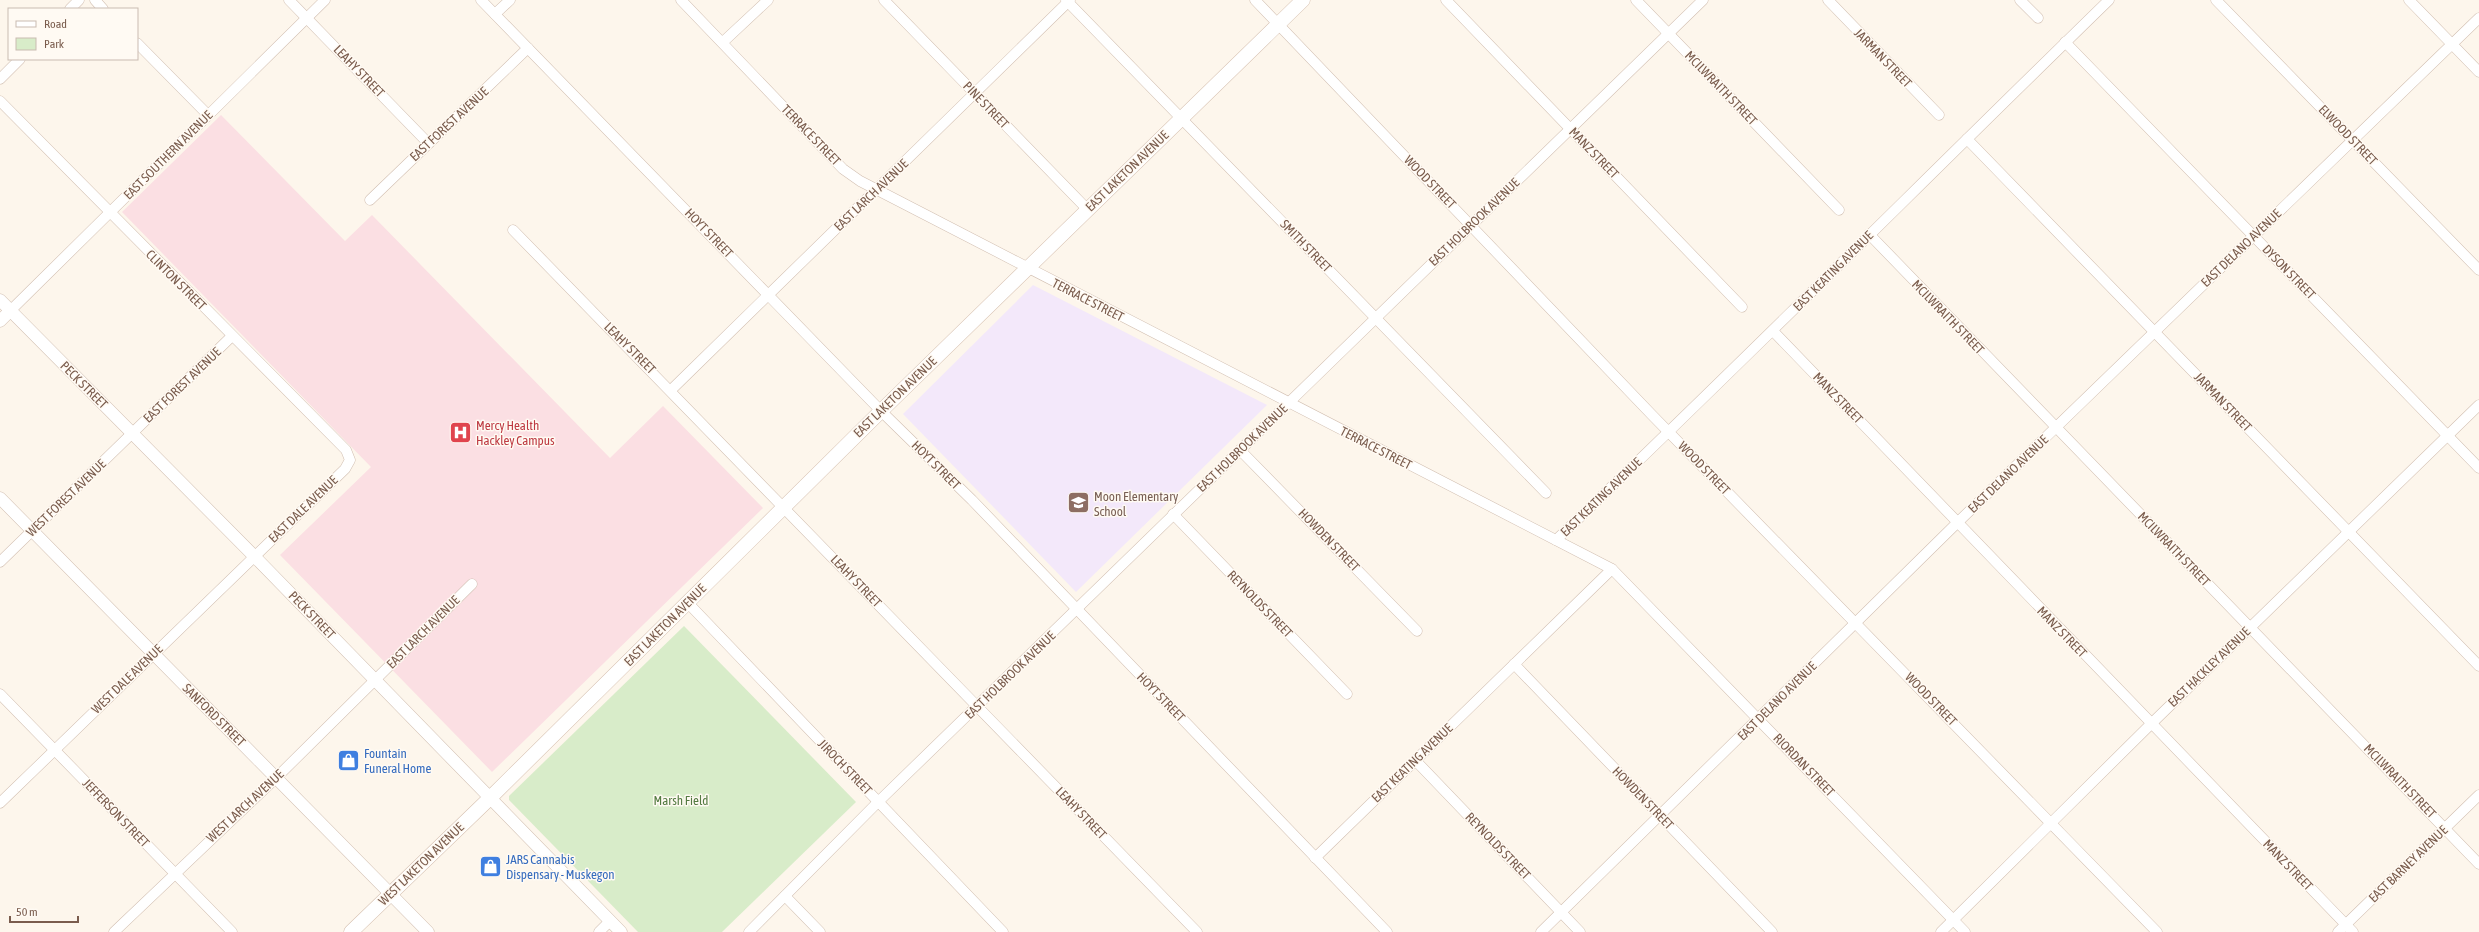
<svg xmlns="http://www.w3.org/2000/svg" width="2479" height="932" font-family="'Asap Condensed',sans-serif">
<rect width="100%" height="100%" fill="#fdf6ec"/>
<polygon fill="#f3e8fa" points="1033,285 1267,405 1076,592 903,414"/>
<polygon fill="#fbdfe3" points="221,115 345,241 372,215 610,458 663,406 763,508 492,772 280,555 371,467 122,212"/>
<polygon fill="#d8ecc9" points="684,626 856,802 722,932 638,932 509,800 509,796"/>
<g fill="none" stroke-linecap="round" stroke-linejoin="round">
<defs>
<g id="minor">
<polyline points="95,0 103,9"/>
<polyline points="289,0 428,143"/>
<polyline points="481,0 881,411 972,500 1387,932"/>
<polyline points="681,0 843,169 860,181 1612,569 1965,932"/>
<polyline points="884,0 1087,209"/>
<polyline points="1066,0 1546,493"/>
<polyline points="1255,0 1652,415 2157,932"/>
<polyline points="1446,0 1742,307"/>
<polyline points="1636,0 1839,210"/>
<polyline points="1828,0 1939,115"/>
<polyline points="2020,0 2038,18"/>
<polyline points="2216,0 2479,270"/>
<polyline points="2409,0 2479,72"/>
<polyline points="70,9 79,0"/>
<polyline points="495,14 510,0"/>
<polyline points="723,42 768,0"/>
<polyline points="2065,42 2479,468"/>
<polyline points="137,43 208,115"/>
<polyline points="0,79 20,59"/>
<polyline points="0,101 346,450 350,460 345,469 0,803"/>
<polyline points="1967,139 2479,666"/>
<polyline points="370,200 528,48"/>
<polyline points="513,230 1197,932"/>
<polyline points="1869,234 2479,864"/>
<polyline points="10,311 325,0"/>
<polyline points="1773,331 2353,932"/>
<polyline points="671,390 1070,0"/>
<polyline points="1240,450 1417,631"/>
<polyline points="1173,514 1347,694"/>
<path d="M1556,540C1743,362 1924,180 2109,0"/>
<polyline points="0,562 232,336"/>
<polyline points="687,602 1003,932"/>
<polyline points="1514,664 1772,932"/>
<polyline points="0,694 232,932"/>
<polyline points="1415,760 1580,932"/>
<polyline points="1315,858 1612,569"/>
<polyline points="785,896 820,932"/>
<polyline points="114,932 277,777 472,584"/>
<polyline points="599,932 610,921"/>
<polyline points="749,932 878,802 1703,0"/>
<polyline points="1541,932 1957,523 2479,18"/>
<polyline points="1941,932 2151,724 2479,405"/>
<polyline points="2338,932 2479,795"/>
</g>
<g id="tertiary">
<polyline points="0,300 254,556 621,932"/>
<polyline points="0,321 10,311"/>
<polyline points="0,498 428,932"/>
</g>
<polyline id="secondary" points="351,932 491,797 881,411 1303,0"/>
</defs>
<use href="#minor" stroke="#d1beb0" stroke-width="11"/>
<use href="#tertiary" stroke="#d1beb0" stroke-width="13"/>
<use href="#secondary" stroke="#d6c0b0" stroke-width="15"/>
<use href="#minor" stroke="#fff" stroke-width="10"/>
<use href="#tertiary" stroke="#fff" stroke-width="12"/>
<use href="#secondary" stroke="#fff" stroke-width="14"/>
</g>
<defs>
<symbol id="hospital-square" viewBox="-11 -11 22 22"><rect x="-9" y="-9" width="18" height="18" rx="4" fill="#e0444e" stroke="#fffaf3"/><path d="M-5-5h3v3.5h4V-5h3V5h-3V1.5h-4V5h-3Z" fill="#fff"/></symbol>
<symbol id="school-square" viewBox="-11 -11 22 22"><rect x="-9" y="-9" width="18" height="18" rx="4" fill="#8d6e63" stroke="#fffaf3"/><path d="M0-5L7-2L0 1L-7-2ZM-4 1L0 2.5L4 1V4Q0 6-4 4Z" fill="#fff"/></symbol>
<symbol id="shop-square" viewBox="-11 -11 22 22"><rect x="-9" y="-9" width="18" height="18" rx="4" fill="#3f7fe0" stroke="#fffaf3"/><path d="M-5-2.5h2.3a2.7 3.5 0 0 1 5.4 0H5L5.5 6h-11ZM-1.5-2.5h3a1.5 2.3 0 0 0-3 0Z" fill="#fff"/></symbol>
</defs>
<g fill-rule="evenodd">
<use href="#hospital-square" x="448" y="420" width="25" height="25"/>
<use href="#school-square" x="1066" y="490" width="25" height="25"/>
<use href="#shop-square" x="336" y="748" width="25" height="25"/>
<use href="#shop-square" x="478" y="854" width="25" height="25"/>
</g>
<g text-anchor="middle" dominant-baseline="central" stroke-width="3" stroke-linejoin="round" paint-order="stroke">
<g font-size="13" fill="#7a5c4d" stroke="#fffaf3">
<text transform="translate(1883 58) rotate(46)">JARMAN STREET</text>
<text transform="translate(359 71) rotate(46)">LEAHY STREET</text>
<text transform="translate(1721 88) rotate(46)">MCILWRAITH STREET</text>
<text transform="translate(986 105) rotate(46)">PINE STREET</text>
<text transform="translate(449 124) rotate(-43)">EAST FOREST AVENUE</text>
<text transform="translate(811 135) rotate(46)">TERRACE STREET</text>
<text transform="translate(2348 135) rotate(46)">ELWOOD STREET</text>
<text transform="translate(1594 153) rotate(46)">MANZ STREET</text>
<text transform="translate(168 155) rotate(-45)">EAST SOUTHERN AVENUE</text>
<text transform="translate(1127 171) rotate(-44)">EAST LAKETON AVENUE</text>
<text transform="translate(1430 182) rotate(46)">WOOD STREET</text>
<text transform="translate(871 195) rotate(-44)">EAST LARCH AVENUE</text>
<text transform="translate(1474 222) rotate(-44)">EAST HOLBROOK AVENUE</text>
<text transform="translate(709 233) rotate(46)">HOYT STREET</text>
<text transform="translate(1306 246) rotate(46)">SMITH STREET</text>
<text transform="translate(2241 248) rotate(-44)">EAST DELANO AVENUE</text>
<text transform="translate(1833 271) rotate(-45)">EAST KEATING AVENUE</text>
<text transform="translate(2289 272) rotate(46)">DYSON STREET</text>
<text transform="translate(176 280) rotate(45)">CLINTON STREET</text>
<text transform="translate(1088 300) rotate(27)">TERRACE STREET</text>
<text transform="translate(1948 317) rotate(46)">MCILWRAITH STREET</text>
<text transform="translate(630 348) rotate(45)">LEAHY STREET</text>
<text transform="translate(84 385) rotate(45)">PECK STREET</text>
<text transform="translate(182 385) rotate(-44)">EAST FOREST AVENUE</text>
<text transform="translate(895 397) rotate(-44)">EAST LAKETON AVENUE</text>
<text transform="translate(1838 398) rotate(46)">MANZ STREET</text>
<text transform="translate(2223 402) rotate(46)">JARMAN STREET</text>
<text transform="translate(1242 448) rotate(-44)">EAST HOLBROOK AVENUE</text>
<text transform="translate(1376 448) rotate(27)">TERRACE STREET</text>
<text transform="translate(936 465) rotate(45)">HOYT STREET</text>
<text transform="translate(1704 468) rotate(46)">WOOD STREET</text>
<text transform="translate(2008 474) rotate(-44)">EAST DELANO AVENUE</text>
<text transform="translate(1601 497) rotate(-44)">EAST KEATING AVENUE</text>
<text transform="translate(66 498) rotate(-44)">WEST FOREST AVENUE</text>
<text transform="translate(303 509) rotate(-44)">EAST DALE AVENUE</text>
<text transform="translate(1329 540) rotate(46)">HOWDEN STREET</text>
<text transform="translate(2174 549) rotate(46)">MCILWRAITH STREET</text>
<text transform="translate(856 581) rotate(46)">LEAHY STREET</text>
<text transform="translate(1260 604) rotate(46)">REYNOLDS STREET</text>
<text transform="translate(312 615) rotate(46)">PECK STREET</text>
<text transform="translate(665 625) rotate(-45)">EAST LAKETON AVENUE</text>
<text transform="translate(423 632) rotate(-45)">EAST LARCH AVENUE</text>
<text transform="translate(2062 632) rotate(46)">MANZ STREET</text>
<text transform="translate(2209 667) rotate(-44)">EAST HACKLEY AVENUE</text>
<text transform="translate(1010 675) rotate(-44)">EAST HOLBROOK AVENUE</text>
<text transform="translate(127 679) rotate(-44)">WEST DALE AVENUE</text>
<text transform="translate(1161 697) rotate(46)">HOYT STREET</text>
<text transform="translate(1931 699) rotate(46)">WOOD STREET</text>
<text transform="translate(1777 701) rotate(-45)">EAST DELANO AVENUE</text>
<text transform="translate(214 715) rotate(45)">SANFORD STREET</text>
<text transform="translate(1412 763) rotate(-44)">EAST KEATING AVENUE</text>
<text transform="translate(1804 765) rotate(46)">RIORDAN STREET</text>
<text transform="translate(845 767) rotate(46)">JIROCH STREET</text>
<text transform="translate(2400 781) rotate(46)">MCILWRAITH STREET</text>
<text transform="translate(1643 798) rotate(46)">HOWDEN STREET</text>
<text transform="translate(245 806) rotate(-43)">WEST LARCH AVENUE</text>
<text transform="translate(116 813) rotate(46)">JEFFERSON STREET</text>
<text transform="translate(1081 813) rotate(46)">LEAHY STREET</text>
<text transform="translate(1498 846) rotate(46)">REYNOLDS STREET</text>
<text transform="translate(421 864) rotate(-44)">WEST LAKETON AVENUE</text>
<text transform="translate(2408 864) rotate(-44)">EAST BARNEY AVENUE</text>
<text transform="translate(2288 865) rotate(46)">MANZ STREET</text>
</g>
<g font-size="13" fill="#be3a42" stroke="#fffaf3" text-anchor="start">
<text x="476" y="425">Mercy Health<tspan x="476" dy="15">Hackley Campus</tspan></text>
</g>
<g font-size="13" fill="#785e54" stroke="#fffaf3" text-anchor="start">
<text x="1094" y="496">Moon Elementary<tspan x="1094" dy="15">School</tspan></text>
</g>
<g font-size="13" fill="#366cbe" stroke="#fffaf3" text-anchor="start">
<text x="364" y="753">Fountain<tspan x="364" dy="15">Funeral Home</tspan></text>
<text x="506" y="859">JARS Cannabis<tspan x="506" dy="15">Dispensary - Muskegon</tspan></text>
</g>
<g font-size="13" fill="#537a41" stroke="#fffaf3">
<text x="681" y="800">Marsh Field</text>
</g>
</g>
<rect x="8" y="8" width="130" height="52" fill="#fffaf3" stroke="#cabbb1"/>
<rect x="16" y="21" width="20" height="6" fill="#ffffff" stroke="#cabbb1"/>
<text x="44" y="28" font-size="12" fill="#7a5c4d">Road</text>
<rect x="16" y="38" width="20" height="12" fill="#d8ecc9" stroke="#cabbb1"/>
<text x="44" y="48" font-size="12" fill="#7a5c4d">Park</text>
<path d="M10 916v6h68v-6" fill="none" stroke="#7a5c4d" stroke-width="2"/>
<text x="16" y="916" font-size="12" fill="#7a5c4d" stroke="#fffaf3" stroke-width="3" paint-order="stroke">50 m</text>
</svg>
